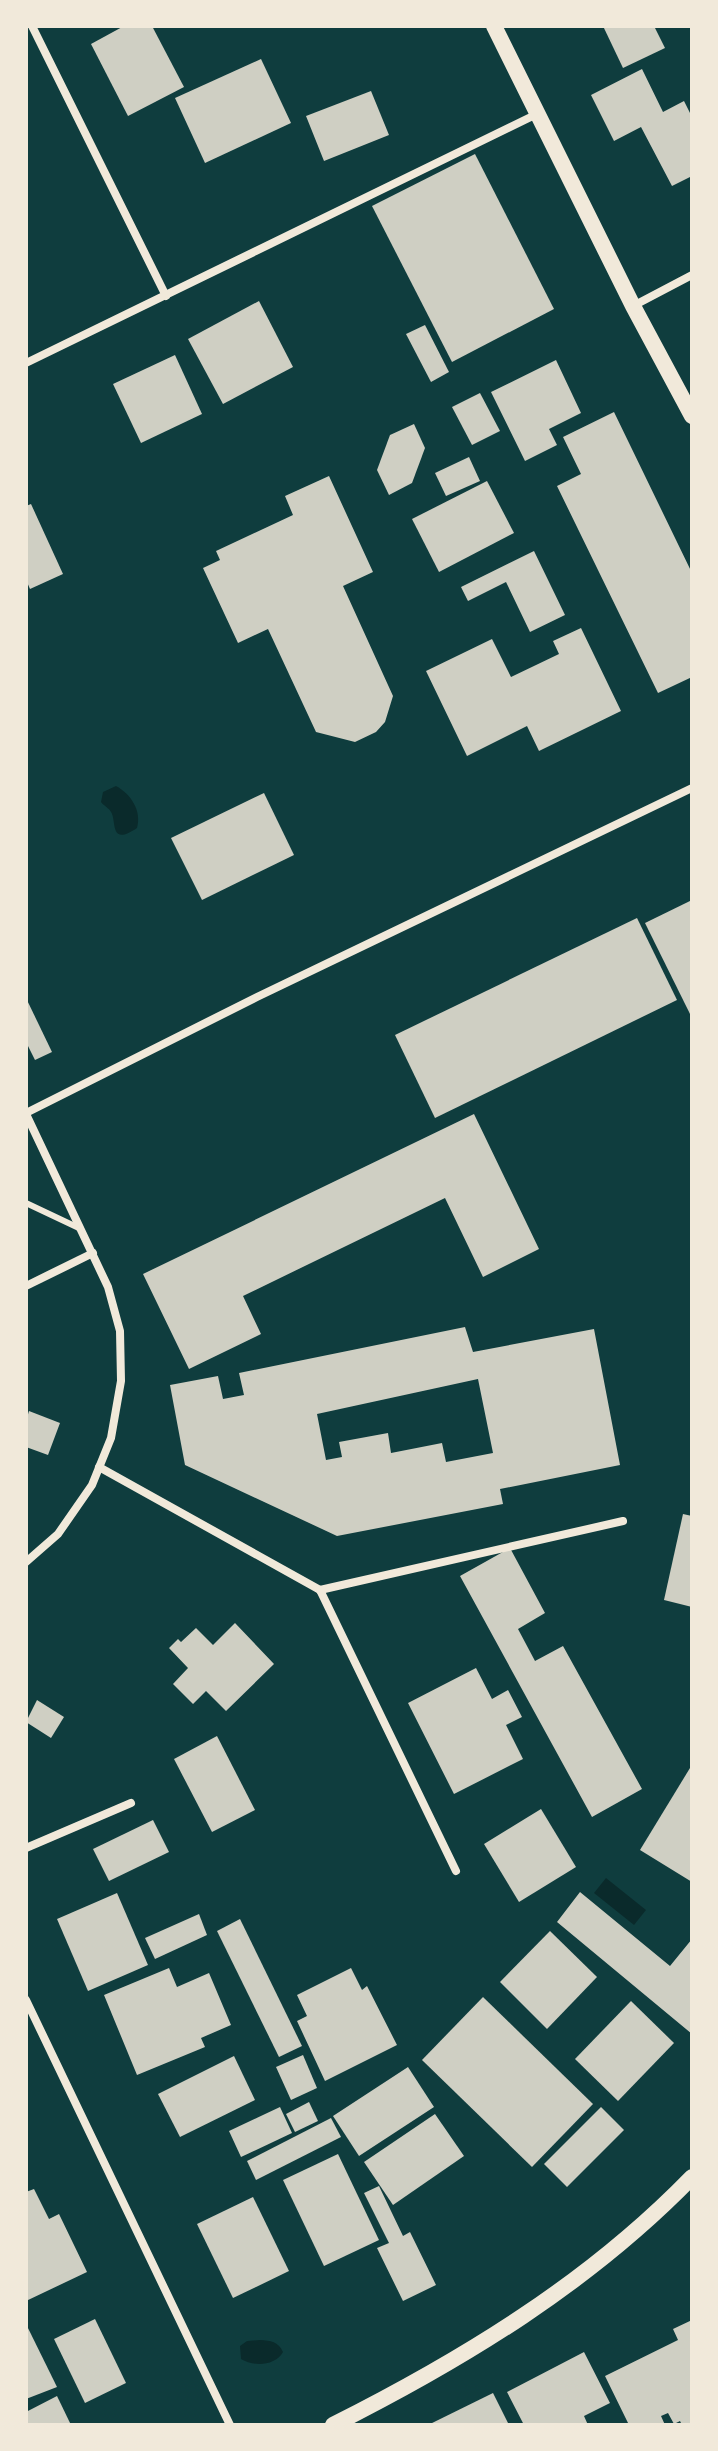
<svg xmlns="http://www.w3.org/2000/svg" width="718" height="2451" font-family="Raleway,sans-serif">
<rect width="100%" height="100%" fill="#0f3d3e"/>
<g fill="#0a2a2b">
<path d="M116,786C131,794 142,811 137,828C109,847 117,821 111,812C109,808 104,806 101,802L103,792Z"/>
<polygon points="606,1878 646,1910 634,1925 594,1893"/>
<path d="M260,2340C271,2341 278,2341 283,2352C275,2366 254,2367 241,2359L240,2346L247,2341Z"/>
</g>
<g fill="#cfcfc3" fill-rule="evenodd">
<polygon points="124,26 152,26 184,87 128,116 91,44"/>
<polygon points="603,26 654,26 665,48 623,68"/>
<polygon points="261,59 291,123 205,163 175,98"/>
<polygon points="642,69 663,112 684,101 692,117 692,176 672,186 641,127 614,141 591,95"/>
<polygon points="371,91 389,135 324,161 306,116"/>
<polygon points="475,154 554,309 452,362 372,206"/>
<polygon points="259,301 293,367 223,404 188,339"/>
<polygon points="425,325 449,372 431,382 406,334"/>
<polygon points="175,355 202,414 141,443 113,384"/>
<polygon points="556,360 581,413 549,429 557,445 525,461 491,392"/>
<polygon points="480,393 500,431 472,445 452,407"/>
<polygon points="614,412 692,573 692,677 658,693 557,486 581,474 563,437"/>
<polygon points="414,424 425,448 412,483 389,495 377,470 390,435"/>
<polygon points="469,457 480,481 446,496 435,473"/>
<polygon points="329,476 373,572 343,586 393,696 385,722 376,732 355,742 316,732 268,629 238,643 203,568 220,560 216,551 293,515 285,496"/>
<polygon points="487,481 514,533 439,572 412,519"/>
<polygon points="31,504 63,574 30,589 26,580 26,506"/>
<polygon points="534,551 565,615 530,632 506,582 468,601 461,587"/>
<polygon points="581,628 621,711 539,751 527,726 467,756 426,671 492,639 511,677 559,654 553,641"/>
<polygon points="264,793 294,855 202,900 171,838"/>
<polygon points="692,900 692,1018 645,923"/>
<polygon points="637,918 677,1000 435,1118 395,1035"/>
<polygon points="26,998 52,1052 35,1060 26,1042"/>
<polygon points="474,1114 539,1249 483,1277 445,1198 243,1296 261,1334 189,1369 143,1274"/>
<path d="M465,1327L473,1352L594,1329L620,1465L500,1489L503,1504L337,1536L185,1465L170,1385L218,1376L223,1399L244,1395L239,1373ZM478,1379L493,1453L446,1462L442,1443L391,1453L388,1433L339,1442L342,1457L326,1460L317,1414Z"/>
<polygon points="29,1411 60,1423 48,1455 26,1447 26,1421"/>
<polygon points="683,1514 692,1516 692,1607 664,1600"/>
<polygon points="510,1548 545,1613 518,1629 535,1661 563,1646 642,1789 592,1817 460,1576"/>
<polygon points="235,1623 274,1664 226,1711 206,1691 193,1704 173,1684 188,1668 169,1648 178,1639 181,1642 196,1628 213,1645"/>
<polygon points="476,1668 492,1699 508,1690 522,1717 506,1725 523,1759 454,1794 408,1703"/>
<polygon points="37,1700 64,1717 51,1738 26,1722"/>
<polygon points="217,1736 255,1810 212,1832 174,1759"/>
<polygon points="690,1768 692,1769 692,1882 640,1850"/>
<polygon points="541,1809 576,1867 519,1902 484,1844"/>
<polygon points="153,1820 169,1852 109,1881 93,1849"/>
<polygon points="580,1892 670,1966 692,1939 692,2034 557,1922"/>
<polygon points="117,1893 148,1965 88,1991 57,1919"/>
<polygon points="199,1914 207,1935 155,1959 145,1938"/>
<polygon points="240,1919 302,2046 279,2057 217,1931"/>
<polygon points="550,1931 597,1977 547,2029 500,1982"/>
<polygon points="169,1968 177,1987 209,1973 231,2025 201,2038 205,2047 137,2075 104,1995"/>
<polygon points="351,1968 362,1990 367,1986 397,2045 325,2081 297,2021 307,2016 297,1995"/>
<polygon points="483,1997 593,2104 532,2167 422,2060"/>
<polygon points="631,2001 674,2043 618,2101 575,2059"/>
<polygon points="303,2055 317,2088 291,2100 276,2067"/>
<polygon points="234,2056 255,2100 180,2137 158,2094"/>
<polygon points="408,2067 434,2107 359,2156 333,2116"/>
<polygon points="309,2102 318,2121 295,2132 286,2114"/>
<polygon points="280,2107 292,2133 241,2157 229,2131"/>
<polygon points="601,2107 624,2130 567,2187 544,2164"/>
<polygon points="435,2114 464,2156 393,2205 364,2162"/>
<polygon points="331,2118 341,2137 256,2180 247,2161"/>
<polygon points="338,2154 379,2240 324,2266 283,2180"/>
<polygon points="379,2186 403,2236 410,2232 436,2285 403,2301 377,2248 389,2243 364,2193"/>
<polygon points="34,2189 49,2219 59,2214 87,2272 26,2301 26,2192"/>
<polygon points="253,2197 289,2271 233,2298 197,2224"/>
<polygon points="95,2319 126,2383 85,2403 54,2339"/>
<polygon points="692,2320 692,2425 682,2425 680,2421 674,2424 668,2413 661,2416 665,2425 629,2425 605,2376 678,2340 673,2329"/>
<polygon points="26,2324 57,2387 26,2399"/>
<polygon points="584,2352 610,2403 584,2416 588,2425 524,2425 507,2392"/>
<polygon points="493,2393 509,2425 428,2425"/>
<polygon points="57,2396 71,2425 26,2425 26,2412"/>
</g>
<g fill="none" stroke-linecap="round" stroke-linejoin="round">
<polyline stroke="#f1e9da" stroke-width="6" points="26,1203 81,1229"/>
<g stroke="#f1e9da" stroke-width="8">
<polyline points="32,26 166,296"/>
<polyline points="633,306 692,275"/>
<polyline points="26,363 537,114"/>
<polyline points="26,1113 257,997 692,788"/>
<polyline points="26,1114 108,1287 120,1331 121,1381 111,1438 92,1485 58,1534 26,1562"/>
<polyline points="26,1286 93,1253"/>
<polyline points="99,1467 320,1590 456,1871"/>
<polyline points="320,1590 623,1521"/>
<polyline points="26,1848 131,1803"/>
<polyline points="26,2000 230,2425"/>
</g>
<g stroke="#f1e9da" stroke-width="16">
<polyline points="494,26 633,306 692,416"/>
<path d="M333,2425C464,2359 589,2283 692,2177"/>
</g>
</g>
<rect width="718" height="2451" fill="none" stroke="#f1e9da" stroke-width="56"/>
</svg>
